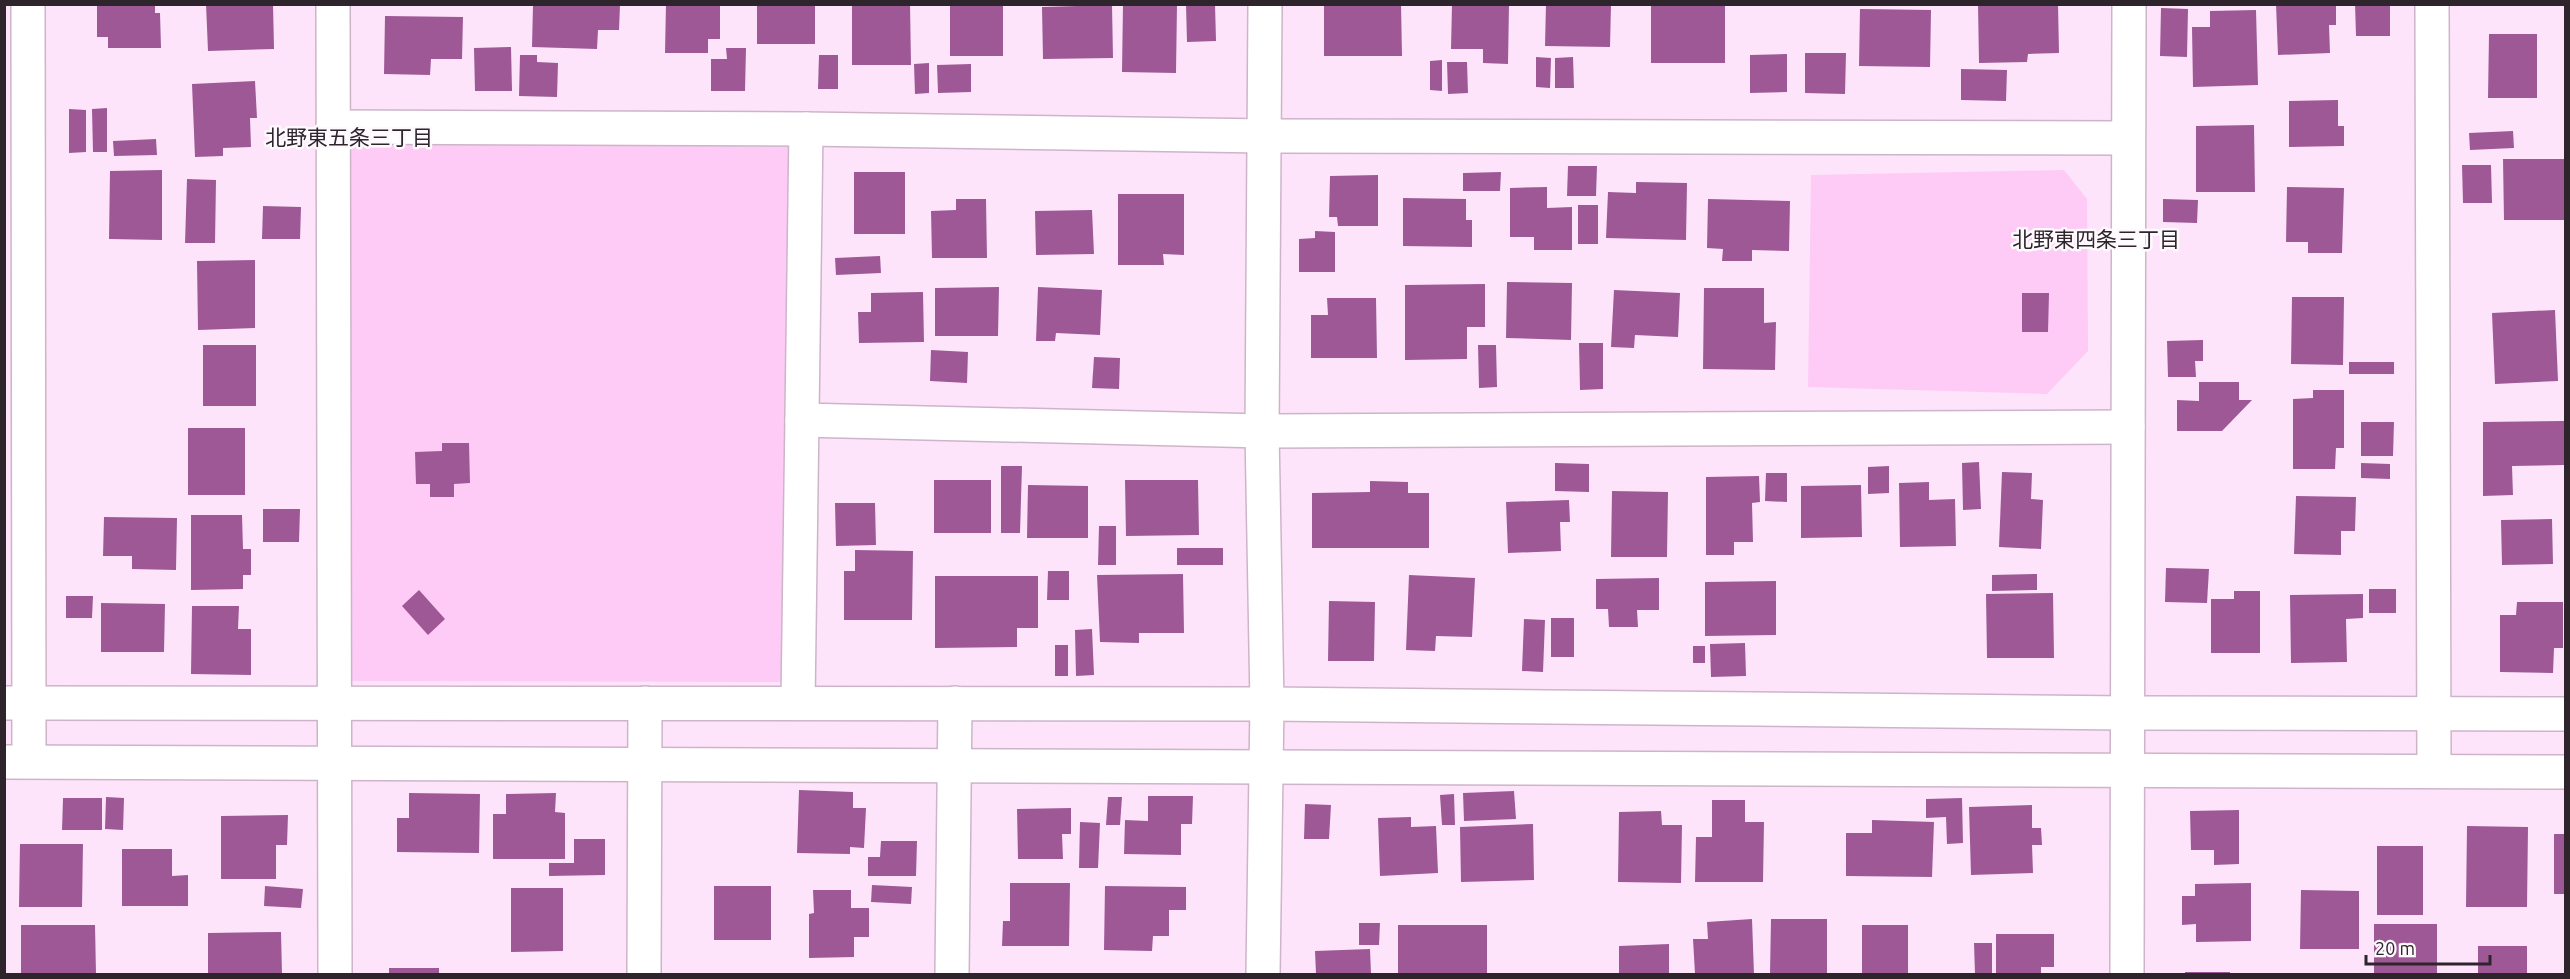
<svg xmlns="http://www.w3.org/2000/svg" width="2570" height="979" font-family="Ubuntu,'Noto Sans JP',sans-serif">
<rect width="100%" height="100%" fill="#fee4fa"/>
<g fill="#fdcbf6">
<polygon points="790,143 783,682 352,681 347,144"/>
<polygon points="2064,170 2087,199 2088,351 2047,394 1808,387 1811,175"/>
</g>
<g fill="#9e5896">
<polygon points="97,4 155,4 155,13 160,13 161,48 108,48 108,37 97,37"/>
<polygon points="206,4 273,4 274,49 208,51"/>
<polygon points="666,4 720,4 720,39 708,39 708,53 665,53"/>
<rect x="757" y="4" width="58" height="40"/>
<polygon points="852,4 910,4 911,65 852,65"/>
<rect x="950" y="4" width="53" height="52"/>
<polygon points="1123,4 1177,4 1176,73 1122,72"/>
<polygon points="1186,4 1215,4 1216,41 1187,42"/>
<polygon points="1324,4 1401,4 1402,56 1324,56"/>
<polygon points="1452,4 1509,4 1508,64 1483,63 1483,49 1451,49"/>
<polygon points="1546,4 1611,4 1610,47 1545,46"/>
<rect x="1651" y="4" width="74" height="59"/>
<polygon points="1978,4 2058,4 2059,53 2028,54 2027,62 1979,63"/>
<polygon points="2276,4 2336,4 2336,25 2329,25 2330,53 2278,55"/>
<polygon points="2355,4 2390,4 2390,36 2356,36"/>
<polygon points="533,5 620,5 619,30 598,30 597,49 532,47"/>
<polygon points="1112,5 1113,58 1043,59 1042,7"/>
<polygon points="2161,8 2188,9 2187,57 2160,56"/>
<polygon points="1860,9 1931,10 1930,67 1859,66"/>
<polygon points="2256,10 2258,85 2193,87 2192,27 2210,27 2210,11"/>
<polygon points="385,16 463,17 462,59 431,59 430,75 384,74"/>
<polygon points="2489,34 2537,34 2537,98 2488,98"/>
<polygon points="511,47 512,91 475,91 474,48"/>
<polygon points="726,48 746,48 745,91 711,91 711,59 727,59"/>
<polygon points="1805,53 1846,53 1845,94 1805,93"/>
<polygon points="1787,54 1787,92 1750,93 1750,55"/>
<polygon points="520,55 537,55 537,62 558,63 557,97 519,96"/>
<polygon points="819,55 838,55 838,89 818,89"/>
<polygon points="1536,57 1551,58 1550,88 1536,87"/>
<polygon points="1573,57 1574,88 1555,88 1555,58"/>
<polygon points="1442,60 1442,91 1430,90 1430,61"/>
<polygon points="1447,62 1467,62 1468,93 1448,94"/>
<polygon points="929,63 929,93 915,94 914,64"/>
<polygon points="971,64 971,92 938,93 937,65"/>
<polygon points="1961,69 2007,70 2006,101 1961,100"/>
<polygon points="255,81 257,118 250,118 251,147 223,148 223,156 195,157 192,84"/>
<polygon points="2338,100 2338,126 2344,126 2344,146 2289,147 2289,101"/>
<polygon points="107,108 107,152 93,152 92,109"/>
<polygon points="69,109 86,110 86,152 69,153"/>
<polygon points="2254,125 2255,192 2196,192 2196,126"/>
<polygon points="2513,131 2514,148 2470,150 2469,133"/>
<polygon points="156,139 157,155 114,156 113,141"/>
<polygon points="2503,159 2566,159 2566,220 2504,220"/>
<polygon points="2462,165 2491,165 2492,203 2463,203"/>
<polygon points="1568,166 1597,166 1596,196 1567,196"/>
<polygon points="162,170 162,240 109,239 110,171"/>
<rect x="854" y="172" width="51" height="62"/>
<polygon points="1501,172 1500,191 1463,191 1463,173"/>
<polygon points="1378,175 1378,226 1338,226 1337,217 1329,217 1330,176"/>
<polygon points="187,179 216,180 215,243 185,243"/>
<polygon points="1636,182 1687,183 1686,240 1606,238 1608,192 1636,193"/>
<polygon points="1547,187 1547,208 1572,207 1572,250 1534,250 1534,237 1510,237 1510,188"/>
<polygon points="2287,187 2344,188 2342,253 2308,253 2308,242 2286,242"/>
<polygon points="1118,194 1184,194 1184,255 1163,254 1164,265 1118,265"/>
<polygon points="1403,198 1466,199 1466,220 1472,220 1472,247 1403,246"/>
<polygon points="956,199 986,199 987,258 932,258 931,211 956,210"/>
<polygon points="1708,199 1790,201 1789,251 1752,250 1752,261 1722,261 1723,249 1707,248"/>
<polygon points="2163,199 2198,200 2197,223 2163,222"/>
<rect x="1578" y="205" width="20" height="39"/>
<polygon points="263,206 301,207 300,239 262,239"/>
<polygon points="1092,210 1094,254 1036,255 1035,211"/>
<polygon points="1315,231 1335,232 1335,272 1299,272 1299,239 1315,238"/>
<polygon points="880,256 881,273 836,275 835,258"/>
<polygon points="255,260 255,328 198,330 197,261"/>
<polygon points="1507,282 1572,283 1571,340 1506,338"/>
<polygon points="1485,284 1485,327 1467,327 1467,359 1405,360 1405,285"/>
<polygon points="999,287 998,336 935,336 935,288"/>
<polygon points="1038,287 1102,290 1100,335 1056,333 1055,341 1036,341"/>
<polygon points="1704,288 1764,288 1764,323 1776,322 1775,370 1703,369"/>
<polygon points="1614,290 1680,293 1678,337 1635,335 1634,348 1611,347"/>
<polygon points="923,292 924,342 859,343 858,312 871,312 871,293"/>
<polygon points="2022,293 2049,293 2048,332 2022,332"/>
<polygon points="2292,297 2344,297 2343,365 2291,364"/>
<polygon points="1327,298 1376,298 1377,358 1311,358 1311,315 1328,315"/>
<polygon points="2555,310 2558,381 2495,384 2492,313"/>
<polygon points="2203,340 2203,361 2195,361 2196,377 2168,377 2167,341"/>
<polygon points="1579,343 1603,343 1603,389 1580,390"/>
<rect x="203" y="345" width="53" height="61"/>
<polygon points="1478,345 1496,345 1497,387 1479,388"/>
<polygon points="931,350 968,352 967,383 930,381"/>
<polygon points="1094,357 1120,358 1119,389 1092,388"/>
<rect x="2349" y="362" width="45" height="12"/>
<polygon points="2199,382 2239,382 2239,400 2252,400 2222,431 2177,431 2177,400 2199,401"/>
<polygon points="2313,390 2344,390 2344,448 2336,448 2335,469 2293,469 2293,399 2313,398"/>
<polygon points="2564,421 2564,465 2512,466 2513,495 2483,496 2483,422"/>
<polygon points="2361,422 2394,422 2393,456 2361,456"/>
<rect x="188" y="428" width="57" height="67"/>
<polygon points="442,443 469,443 470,483 454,484 454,497 430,497 430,484 416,484 415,452 442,451"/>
<polygon points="1979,462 1981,509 1963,510 1962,463"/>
<polygon points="1555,463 1589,464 1589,492 1555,491"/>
<polygon points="2361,463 2390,464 2390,479 2361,478"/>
<polygon points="1001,466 1022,466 1020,533 1001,533"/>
<polygon points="1889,466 1889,493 1868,494 1868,467"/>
<polygon points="2002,472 2032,473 2031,499 2043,500 2041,549 1999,547"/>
<polygon points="1766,473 1787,473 1787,502 1765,501"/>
<polygon points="1759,476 1760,502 1752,503 1753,542 1734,542 1734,555 1706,555 1706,477"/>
<rect x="934" y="480" width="57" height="53"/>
<polygon points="1125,480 1198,480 1199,535 1126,536"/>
<polygon points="1370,481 1408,482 1408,493 1429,493 1429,548 1312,548 1312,493 1370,492"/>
<polygon points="1929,482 1929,500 1955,499 1956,546 1900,547 1899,483"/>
<polygon points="1028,485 1088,486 1088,538 1027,538"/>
<polygon points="1861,485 1862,537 1801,538 1801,486"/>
<polygon points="1612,491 1668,492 1667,557 1611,557"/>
<polygon points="2296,496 2356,497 2355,531 2341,531 2341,555 2294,554"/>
<polygon points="1569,500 1570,522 1560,522 1561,551 1508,553 1506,502"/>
<polygon points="835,503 875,503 876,545 836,546"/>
<polygon points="263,509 300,509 299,542 263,542"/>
<polygon points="191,515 242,515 243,549 251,549 251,575 243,575 243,589 191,590"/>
<polygon points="104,517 177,518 176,570 132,569 132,556 103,556"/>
<polygon points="2552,519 2553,564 2502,565 2501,520"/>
<polygon points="1099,526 1116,526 1116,565 1098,565"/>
<rect x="1177" y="548" width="46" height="17"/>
<polygon points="855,550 913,551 912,620 844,620 844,571 855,571"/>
<polygon points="2166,568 2209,569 2207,603 2165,602"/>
<polygon points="1048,571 1069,571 1069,600 1047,600"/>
<polygon points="1183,574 1184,633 1139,633 1139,643 1100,642 1097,575"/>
<polygon points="2037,574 2037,590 1992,591 1992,575"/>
<polygon points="1409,575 1475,578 1472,637 1436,636 1435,651 1406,650"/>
<polygon points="935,576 1038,576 1038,628 1017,628 1017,647 935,648"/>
<polygon points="1659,578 1659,610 1637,610 1638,627 1609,627 1608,609 1596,609 1596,579"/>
<polygon points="1776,581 1776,635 1705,636 1705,582"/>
<rect x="2369" y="589" width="27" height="24"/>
<polygon points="419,590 445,619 428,635 402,606"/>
<polygon points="2234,591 2260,591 2260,653 2211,653 2211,599 2234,599"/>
<polygon points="2053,593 2054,658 1987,658 1986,594"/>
<polygon points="2363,594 2363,618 2346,619 2347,662 2291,663 2290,595"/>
<polygon points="66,596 93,596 92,618 66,618"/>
<polygon points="1329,601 1375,602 1374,661 1328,661"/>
<polygon points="2517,602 2563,602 2563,648 2554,648 2553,673 2500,672 2500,615 2516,615"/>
<polygon points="101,603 165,604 164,652 101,652"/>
<polygon points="192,606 239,606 238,629 251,629 251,675 191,674"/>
<rect x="1551" y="618" width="23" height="39"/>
<polygon points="1524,619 1545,620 1543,672 1522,671"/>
<polygon points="1092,629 1094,675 1076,676 1075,630"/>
<polygon points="1745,643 1746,676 1711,677 1710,644"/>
<rect x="1055" y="645" width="13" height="31"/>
<rect x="1693" y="646" width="12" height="17"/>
<polygon points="799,790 853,792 853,808 866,808 864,848 850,847 850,854 797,853"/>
<polygon points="1514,791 1516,819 1464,821 1463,793"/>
<polygon points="409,793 480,794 479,853 397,852 397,818 409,818"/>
<polygon points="556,793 555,812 565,813 565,859 493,859 493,814 506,814 506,794"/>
<polygon points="1454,794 1455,825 1442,825 1440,795"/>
<polygon points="1148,796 1193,796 1192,824 1181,824 1181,855 1124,854 1125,820 1148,821"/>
<polygon points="106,797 124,798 123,830 105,829"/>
<polygon points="1108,797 1122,797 1120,825 1106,825"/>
<polygon points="63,798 102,798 102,830 62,830"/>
<polygon points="1962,798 1963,843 1947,844 1946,817 1926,818 1926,799"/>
<polygon points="1712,800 1745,800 1745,822 1764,822 1763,882 1695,882 1696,837 1712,837"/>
<polygon points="1305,804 1331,805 1329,839 1304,839"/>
<polygon points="2032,805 2032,828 2041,828 2042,845 2032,845 2033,873 1971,875 1969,807"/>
<polygon points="1071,808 1071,834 1062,834 1063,859 1018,859 1017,809"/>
<polygon points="2239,810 2239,864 2214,865 2214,850 2191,850 2190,811"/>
<polygon points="1661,811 1662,825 1682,825 1681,883 1618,882 1619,812"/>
<polygon points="288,815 287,845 276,845 276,879 221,879 221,816"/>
<polygon points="1411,817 1411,827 1436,826 1438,873 1380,876 1378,818"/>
<polygon points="1872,820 1934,822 1932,877 1846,876 1846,833 1872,833"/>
<polygon points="1080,822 1100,823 1098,868 1079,868"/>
<polygon points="1533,824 1534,880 1461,882 1460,827"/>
<polygon points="2467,826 2528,827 2527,907 2466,907"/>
<rect x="2554" y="834" width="12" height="60"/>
<polygon points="574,839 605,839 605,875 549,876 549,863 574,863"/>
<polygon points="881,841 917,841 916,876 868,876 868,857 880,857"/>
<polygon points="20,844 83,844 82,907 19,907"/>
<rect x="2377" y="846" width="46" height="69"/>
<polygon points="122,849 172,849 172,876 188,875 188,906 122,906"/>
<polygon points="1010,883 1070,883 1069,946 1002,946 1003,921 1010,921"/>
<polygon points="2251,883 2251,941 2196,942 2196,924 2182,925 2182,896 2195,896 2195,884"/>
<polygon points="872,885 912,887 911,904 871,902"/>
<polygon points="265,886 303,889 301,908 264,906"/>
<rect x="714" y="886" width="57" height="54"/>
<polygon points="1105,886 1186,887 1186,910 1169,910 1169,936 1153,936 1152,951 1104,950"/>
<polygon points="511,888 563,888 563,951 511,952"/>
<polygon points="813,890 851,890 851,908 869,908 869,937 854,937 854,957 809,958 809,914 814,913"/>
<polygon points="2301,890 2359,891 2359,949 2300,949"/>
<polygon points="1752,919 1754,974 1695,974 1693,939 1708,939 1707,922"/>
<polygon points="1771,919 1827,919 1827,974 1770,974"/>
<polygon points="1359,923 1380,923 1379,945 1359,945"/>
<rect x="2374" y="924" width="63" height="50"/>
<polygon points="21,925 95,925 96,974 21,974"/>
<rect x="1398" y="925" width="89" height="49"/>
<rect x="1862" y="925" width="46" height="49"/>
<polygon points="281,932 282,974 208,974 208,933"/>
<polygon points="1996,934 2054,934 2054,967 2041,967 2041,974 1996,974"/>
<polygon points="1974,943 1992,943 1992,974 1975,974"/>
<polygon points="1669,944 1669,974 1619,974 1619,946"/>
<rect x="2478" y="946" width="49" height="28"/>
<polygon points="1370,949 1371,974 1316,974 1315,951"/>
<rect x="389" y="968" width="50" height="6"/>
<rect x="2185" y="972" width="45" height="2"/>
</g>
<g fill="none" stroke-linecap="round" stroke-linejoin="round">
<defs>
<g id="minor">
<polyline points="28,4 29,761"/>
<polyline points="333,4 335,974"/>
<polyline points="2432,4 2434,770"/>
<polyline points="333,127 806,129 1265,136 2127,138"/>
<polyline points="802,420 1262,431 2128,427"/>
<polyline points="4,703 1267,704 2127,713 2566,714"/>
<polyline points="798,703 806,129"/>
<polyline points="4,762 2566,772"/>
<polyline points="644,974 645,703"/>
<polyline points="952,974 955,703"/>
<polyline points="1263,974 1267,704 1262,431 1265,4"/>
<polyline points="2127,974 2129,4"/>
</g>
</defs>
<use href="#minor" stroke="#cdb5c9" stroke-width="36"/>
<use href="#minor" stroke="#fff" stroke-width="33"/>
</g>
<g text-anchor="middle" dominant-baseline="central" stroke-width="5" stroke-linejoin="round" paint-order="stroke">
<g font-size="21" fill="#2d242c" stroke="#fef9fd">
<text x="349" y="137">北野東五条三丁目</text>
<text x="2096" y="239">北野東四条三丁目</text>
</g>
</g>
<rect width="2570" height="979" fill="none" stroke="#2d242c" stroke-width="12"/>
<path d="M2366 955v9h124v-9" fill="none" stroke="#2d242c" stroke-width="3"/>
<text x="2375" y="955" font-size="18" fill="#2d242c" stroke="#fef9fd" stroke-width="4.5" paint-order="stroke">20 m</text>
</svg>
